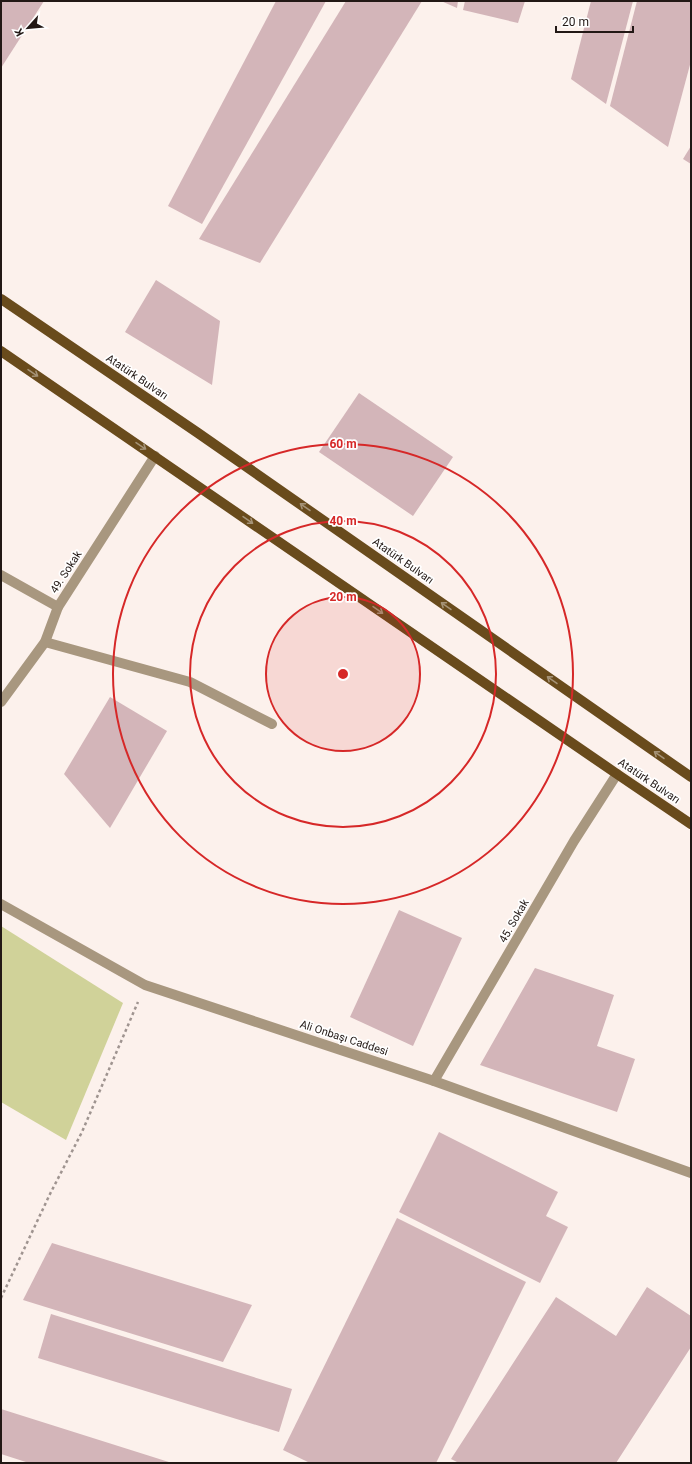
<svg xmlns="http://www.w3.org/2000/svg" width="692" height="1464" font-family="Roboto,sans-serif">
<rect width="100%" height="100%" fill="#fcf1ec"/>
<polygon fill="#d0d299" points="1,926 123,1003 66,1140 1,1102"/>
<g fill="#d3b5b9">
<polygon points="1,1 44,1 1,68"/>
<polygon points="276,1 326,1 202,224 168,206"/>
<polygon points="346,1 422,1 260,263 199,239"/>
<polygon points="441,1 458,1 457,8"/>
<polygon points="465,1 525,1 518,23 463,10"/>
<polygon points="591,1 633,1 606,104 571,79"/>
<polygon points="637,1 691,1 691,61 668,147 610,106"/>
<polygon points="691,146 691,164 683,159"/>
<polygon points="156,280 220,321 212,385 125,332"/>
<polygon points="359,393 453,457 413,516 319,452"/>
<polygon points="110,697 167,731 110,828 64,774"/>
<polygon points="399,910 462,938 413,1046 350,1017"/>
<polygon points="535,968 614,995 597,1046 635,1059 617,1112 480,1065"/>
<polygon points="439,1132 558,1192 546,1216 568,1227 540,1283 399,1212"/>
<polygon points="397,1218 526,1282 436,1463 310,1463 283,1450"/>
<polygon points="52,1243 252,1305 223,1362 23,1300"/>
<polygon points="647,1287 691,1316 691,1347 616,1463 459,1463 451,1459 556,1297 616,1336"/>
<polygon points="51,1314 292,1389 279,1432 38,1358"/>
<polygon points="1,1409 172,1463 29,1463 1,1454"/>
</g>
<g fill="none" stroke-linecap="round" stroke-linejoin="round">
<polyline stroke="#9f9490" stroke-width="2.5" stroke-dasharray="3 3" stroke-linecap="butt" points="1,1298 50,1194 82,1132 138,1002"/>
<g stroke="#a8977f" stroke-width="10">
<polyline points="1,575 58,607"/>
<polyline points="45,642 190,682 272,724"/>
<polyline points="1,702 45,642 58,607 155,456"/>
<polyline points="1,904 145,985 434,1081 691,1173"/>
<polyline points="434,1081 574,841 617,774"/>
</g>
<g stroke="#694b1c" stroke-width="10">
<polyline points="1,299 198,433 691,777"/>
<polyline points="1,351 617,774 691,824"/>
</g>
</g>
<defs><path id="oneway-shaft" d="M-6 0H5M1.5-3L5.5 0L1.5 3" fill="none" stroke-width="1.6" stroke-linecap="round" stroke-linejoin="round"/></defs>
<g stroke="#a59377">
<use href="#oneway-shaft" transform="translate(33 373) rotate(34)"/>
<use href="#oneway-shaft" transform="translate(141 446) rotate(34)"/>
<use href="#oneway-shaft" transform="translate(305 507) rotate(-145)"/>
<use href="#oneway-shaft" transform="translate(248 520) rotate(35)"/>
<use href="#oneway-shaft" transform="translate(446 606) rotate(-145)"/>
<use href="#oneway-shaft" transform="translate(378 610) rotate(35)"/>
<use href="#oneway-shaft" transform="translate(552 680) rotate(-145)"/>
<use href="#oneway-shaft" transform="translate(659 755) rotate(-145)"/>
</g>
<circle cx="343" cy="674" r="77" fill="#d62828" fill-opacity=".12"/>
<g fill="none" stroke="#d62828" stroke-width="2">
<circle cx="343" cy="674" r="77"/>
<circle cx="343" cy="674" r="153"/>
<circle cx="343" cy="674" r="230"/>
</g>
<g text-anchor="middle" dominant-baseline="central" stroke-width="3.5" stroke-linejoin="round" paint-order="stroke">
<g font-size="11" fill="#221815" stroke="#fff">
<text transform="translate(137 377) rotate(34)">Atatürk Bulvarı</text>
<text transform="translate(403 561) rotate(35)">Atatürk Bulvarı</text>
<text transform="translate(66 572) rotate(-57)">49. Sokak</text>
<text transform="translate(649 781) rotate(34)">Atatürk Bulvarı</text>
<text transform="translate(514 921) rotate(-60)">45. Sokak</text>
<text transform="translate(344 1038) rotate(18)">Ali Onbaşı Caddesi</text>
</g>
</g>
<circle cx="343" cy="674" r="6" fill="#d62828" stroke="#fff" stroke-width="2"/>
<g font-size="12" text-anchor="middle" font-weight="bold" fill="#d62828" stroke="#fff" stroke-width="3.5" stroke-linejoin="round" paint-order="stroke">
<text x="343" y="448">60 m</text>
<text x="343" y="525">40 m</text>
<text x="343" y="601">20 m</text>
</g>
<rect width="692" height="1464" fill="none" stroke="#221815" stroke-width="4"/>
<g transform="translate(28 28) rotate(243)" stroke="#ffffff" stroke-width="3" paint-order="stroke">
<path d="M0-3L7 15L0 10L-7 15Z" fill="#221815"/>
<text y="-6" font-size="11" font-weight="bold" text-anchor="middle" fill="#221815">K</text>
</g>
<path d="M556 26v6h77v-6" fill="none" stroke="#221815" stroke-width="2"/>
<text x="562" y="26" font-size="12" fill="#221815" stroke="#ffffff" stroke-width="3" paint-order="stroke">20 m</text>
</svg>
